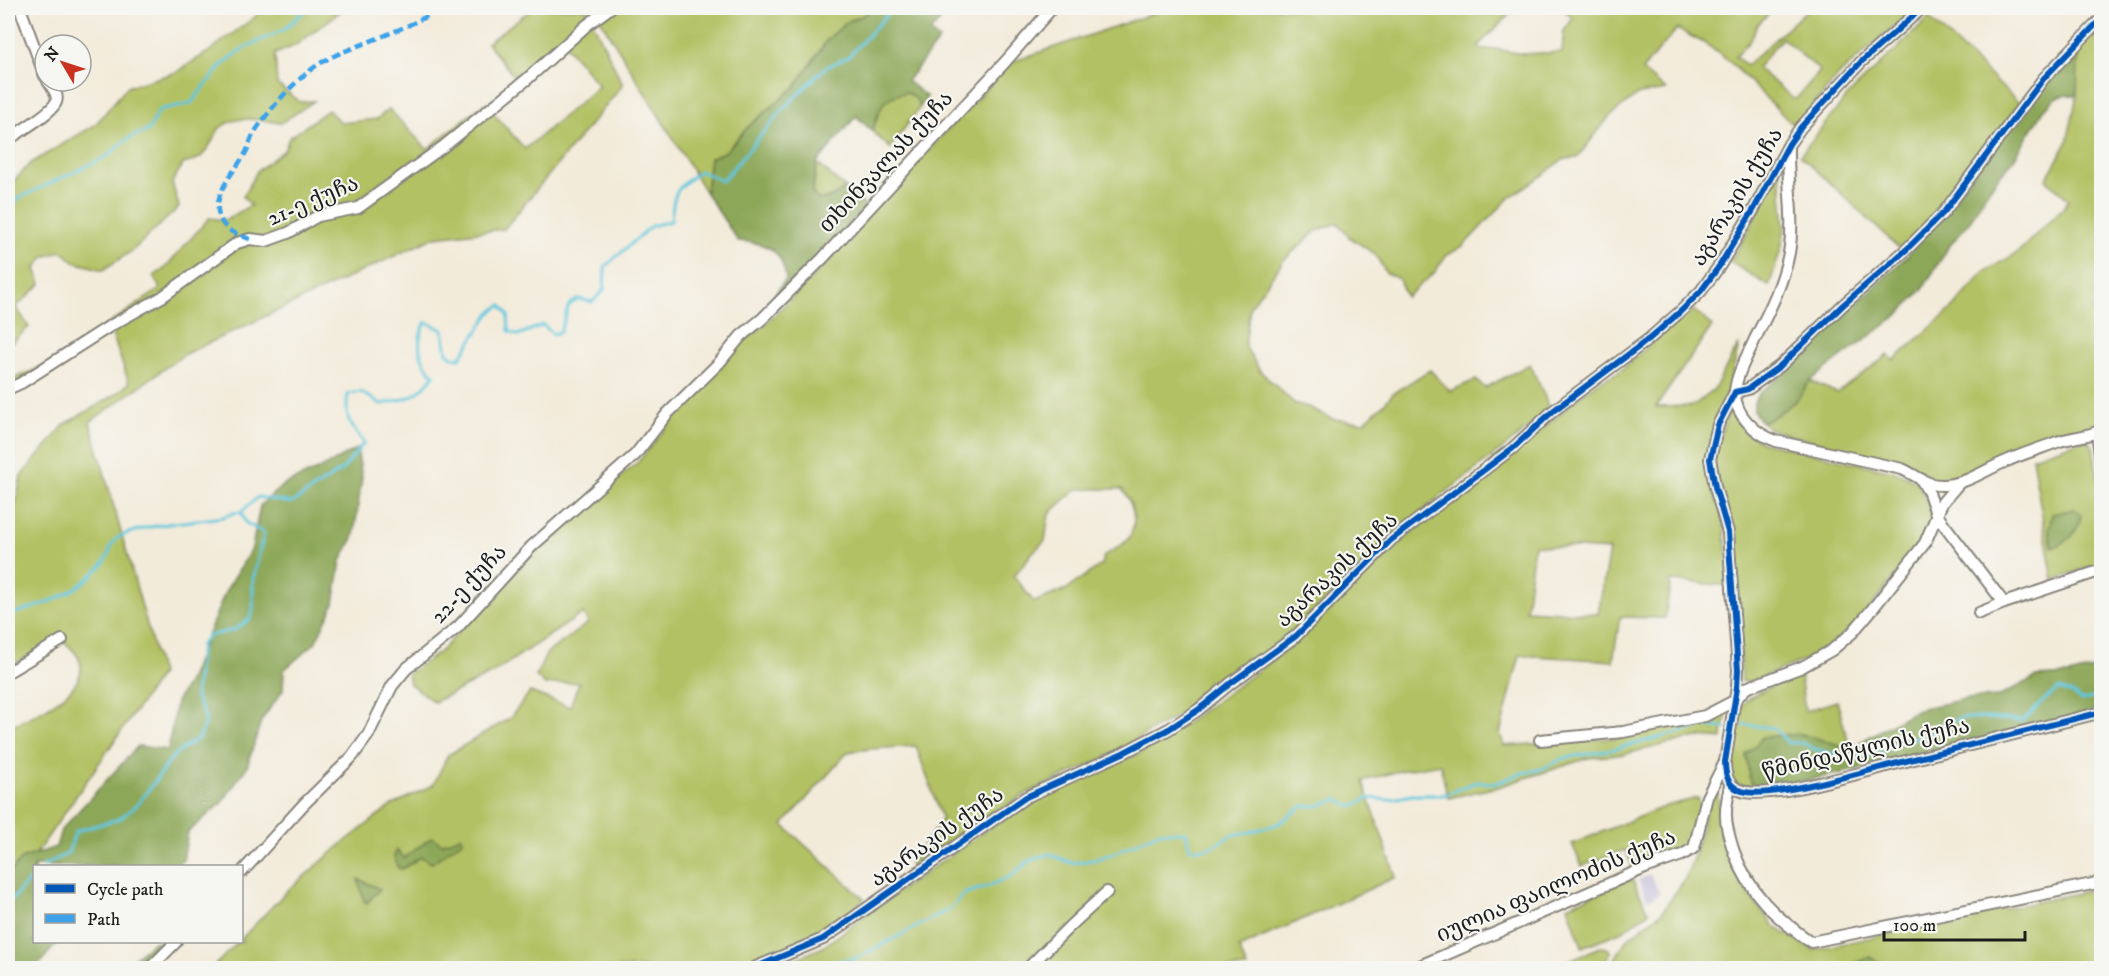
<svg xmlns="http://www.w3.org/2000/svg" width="2109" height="976" font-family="'IM FELL DW Pica','Noto Serif Georgian',serif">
<rect width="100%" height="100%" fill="#f6f6f2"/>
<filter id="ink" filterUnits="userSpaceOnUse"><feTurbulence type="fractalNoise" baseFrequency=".0167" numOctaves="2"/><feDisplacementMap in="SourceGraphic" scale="12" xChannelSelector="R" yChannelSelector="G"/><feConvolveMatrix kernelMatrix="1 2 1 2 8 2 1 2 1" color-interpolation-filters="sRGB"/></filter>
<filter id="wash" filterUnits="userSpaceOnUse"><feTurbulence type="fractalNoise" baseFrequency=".008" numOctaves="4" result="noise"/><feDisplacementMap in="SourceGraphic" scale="24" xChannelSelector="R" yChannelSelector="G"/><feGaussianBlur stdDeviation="1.35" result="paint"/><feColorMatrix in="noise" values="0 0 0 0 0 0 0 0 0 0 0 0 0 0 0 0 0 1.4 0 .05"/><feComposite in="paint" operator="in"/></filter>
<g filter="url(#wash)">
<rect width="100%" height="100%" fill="#f3ebda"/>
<polygon fill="#c7c0d9" points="1650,874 1660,894 1648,900 1638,880"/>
<g fill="#b2c163" stroke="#676e40" stroke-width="1.5" fill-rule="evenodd">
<path d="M267,8H345L296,45L275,54L277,84L300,102L314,101L281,123C262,120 238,114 221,127C218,129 216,135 214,138C204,155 202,160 183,164L172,182L179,207L132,251L103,270L74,262L62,251L44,257L36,268L41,284L16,307L29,327L8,346V187L31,163L95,125L127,87L177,72L208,52Z"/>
<path d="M533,8H586L623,85L504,229L435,237L185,354L90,422L161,674L8,894V727C29,718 82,695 81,667C81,655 68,645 59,638L8,668V546L21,476L65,424L115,395L129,383L111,331L8,392V381L49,364L160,289L154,276L164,269L209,218L226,220L251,205L243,197L257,171L284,150L289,138L328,110L341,123L377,119L389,109L427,149L485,103L525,149L599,86L563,42L516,79L487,43Z"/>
<polygon points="599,8 872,8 864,15 847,22 827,40 795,87 749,126 725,152 710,158 706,193 595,11"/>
<path d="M1169,8H1516L1478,46L1483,50L1495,49L1523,54L1562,52L1564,31L1573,18L1561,8H1775L1757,25L1751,39L1735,57L1747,65L1809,8H1915L1841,73L1795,127L1732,64L1706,44L1677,29L1642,70L1666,90L1639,94L1609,117L1577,158L1563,159L1543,175L1510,197L1463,246L1446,256L1434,273L1406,297L1399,279L1386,273L1375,254L1349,237L1338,223L1316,231L1283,261L1250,307L1245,346L1260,371L1294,403L1311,408L1332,419L1364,422L1384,404L1393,393L1430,370L1450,391L1476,380L1485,388L1530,364L1545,397L1549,411L1510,443L1433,502L1272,650L1228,678L1196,705L1101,760L1027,793L943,846L916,871L910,863L942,819L916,746L870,749L848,752L783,825L864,899L827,933L747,968H212L238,942H242V938L286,892L343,843L391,806L433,785L448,755L510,718L530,692L570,707L579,682L545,685L536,676L547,653L588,623L583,613L491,674L434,702L410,684L408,674L441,651L545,540L638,462L692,396L740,344L763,326L825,265L887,194L1011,62ZM1782,38L1820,71L1795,100L1757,68ZM1077,489H1122C1133,503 1139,524 1128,539C1123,546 1111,551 1104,556L1102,564L1067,589L1034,602L1014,576L1033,552L1045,541L1049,514Z"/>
<path d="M1929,18L2019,103C1983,153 1948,208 1901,250L1800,155L1849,94Z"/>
<path d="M2101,25L2102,297L2091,310L2101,319V423L2021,448L1960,477L1933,479L1917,469L1905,464L1789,435L1770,429L1762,422C1783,414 1797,399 1810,381L1837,393L1888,355L1894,360L1954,307L1984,272L2017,253L2063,208L2069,200L2046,179L2067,143L2077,95L2078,50Z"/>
<path d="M907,92L916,99L920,107L890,148L872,131C882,107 879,98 907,92Z"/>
<polygon points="817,163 845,188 832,197 819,200 812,193"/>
<polygon points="1780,171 1785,227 1781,249 1769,286 1730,262 1750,228 1773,178"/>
<path d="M1694,310L1712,326L1656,407L1693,406L1714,389L1739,344L1727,395L1705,457L1707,473L1724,523L1730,586L1671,581L1665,618L1620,617L1613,661L1520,655L1500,733L1504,746L1627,737L1727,712L1722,739L1697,737L1625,754L1588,758L1498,787L1448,798L1440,764L1399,771L1363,781L1396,877L1239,948L1247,968H774L823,947L871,911L1029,800L1140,753L1181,727L1298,641L1373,565L1439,510L1513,455L1579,397L1596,383L1619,372L1657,338ZM1534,545L1609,550L1598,614L1526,610Z"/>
<path d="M1732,402C1737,423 1743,432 1762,442L1897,472L1916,481L1929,505L1932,518L1919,546L1860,620L1820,654L1750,682H1742L1736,569L1730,520L1718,486L1714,456Z"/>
<polygon points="2083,440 2090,442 2093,447 2101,495 2101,563 2053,580 2032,457"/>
<path d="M1800,676L1805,711L1837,701L1850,748L1801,734L1765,789L1739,788L1726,783C1729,761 1729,718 1745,702C1757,690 1784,682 1800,676Z"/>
<polygon points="1715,792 1718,795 1722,837 1738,878 1752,899 1775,927 1813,950 2101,888 2101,961 2094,968 1889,968 1870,957 1844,968 1609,968 1627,939 1662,912 1685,879 1694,856 1708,802"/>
<polygon points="1698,798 1701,805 1691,843 1682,850 1634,870 1625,850 1582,866 1572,844 1666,806"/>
<polygon points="1631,877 1649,912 1623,931 1582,947 1568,906"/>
<polygon points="1600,947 1607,948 1611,952 1601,968 1551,968"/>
</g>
<g fill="#8da759" stroke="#54623a" stroke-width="1.5">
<path d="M872,8H952L930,32L939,40L907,81L927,97L920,107L916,99L907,92C879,98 882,107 872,131L856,116L817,163L812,192L819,200L832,197L845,188L866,206L770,307L775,294L786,279C782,248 766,243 738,241L706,193L710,158L725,152L749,126L795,87L827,40L847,22L864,15Z"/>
<path d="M2078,50L2077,95H2067L2056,98L2044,110L2012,162L1996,180L1982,200L1972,218L1948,248L1922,290L1898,315L1810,381L1796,401L1770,419L1762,422C1741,403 1764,388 1780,377L1909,254L2046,83Z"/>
<polygon points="357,449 362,477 354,536 341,561 334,604 315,643 284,670 283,690 261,721 247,767 221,804 188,832 183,860 176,866 34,866 34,942 58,942 36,968 8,968 8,875 21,859 56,847 61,830 138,746 168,750 176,702 191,676 225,592 252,548 260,506 283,485 315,471"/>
<path d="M2074,509L2081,515C2077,534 2070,541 2052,548L2049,529L2052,514Z"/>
<polygon points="2101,667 2101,709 1842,773 1765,789 1750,782 1746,755 1763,737 1801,734 1850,748 1918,709 1966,699 1998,697 2036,677 2069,675"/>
<polygon points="461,836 463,840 432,863 421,857 402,869 398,868 394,856 397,850 404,858 432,837 442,844"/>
<polygon points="358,879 380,889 367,903 364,901"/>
<polygon points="154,942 167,942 143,968 121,968"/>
<polygon points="1870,957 1889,968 1844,968"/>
</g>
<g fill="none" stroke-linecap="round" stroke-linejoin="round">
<g stroke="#60c7dd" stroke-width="3">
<polyline points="8,212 19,198 106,157 129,138 149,130 159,110 191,103 221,66 242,49 283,30 308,8"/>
<path d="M8,615C45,605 76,595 103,564C110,556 109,543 119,537C145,524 194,521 223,517L233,513L241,512"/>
<path d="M1738,724L1774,728L1788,743H1803L1814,749L1843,756L1877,755L1907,738L1925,737L1940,725L1962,718H1987L2022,721C2035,710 2044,698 2059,689L2073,694L2081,700L2094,698L2102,691"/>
<path d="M43,866L68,853L76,831L119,819L138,804L174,755L200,737L206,719L195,696L201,645L208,636L234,630L250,619L253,610V579L264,533L246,523L241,512L258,497L292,503L343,469L364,443C350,423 344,420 348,394L361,392L381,404C407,400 418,397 434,375C418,360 415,340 426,322L443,330L447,353L452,357L460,358L489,314L501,305L508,314L509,331L518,335L543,325L553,334L560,332L569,305L578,299L592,302L604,290L605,267L651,226L671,221C673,192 676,188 700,171L722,181L786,106L825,68L849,56L893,8"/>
<polyline points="8,904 34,875"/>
<polyline points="807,968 812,965 857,958 952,908 963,894 989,886 1011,876 1029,861 1049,854 1072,863 1093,860 1114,853 1160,832 1186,832 1190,849 1209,848 1232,835 1250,832 1278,824 1303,806 1317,806 1338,799 1351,807 1369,798 1387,800 1412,795 1444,795 1476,782 1496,783 1523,773 1541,769 1564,758 1615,749 1704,726 1726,728"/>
</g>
</g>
</g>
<g filter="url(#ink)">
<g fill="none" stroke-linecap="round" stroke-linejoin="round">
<defs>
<g id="minor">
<polyline points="20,8 45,76"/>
<path d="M2102,18L2044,78L1944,212L1907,249L1843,305L1780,366L1748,389L1735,392L1718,425L1710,459L1715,487L1728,532L1738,670L1737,687L1725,762C1725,775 1728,787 1742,791C1769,800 1863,772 1894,764C1963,747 2032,729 2102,712"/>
<path d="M8,140C18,132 52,113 56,102C59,94 52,88 48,81"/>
<path d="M1788,147C1787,182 1795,219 1789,253C1783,284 1769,311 1755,339C1748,355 1737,372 1735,391C1734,415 1756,434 1776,441L1902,469C1918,476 1926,486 1944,485C1968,484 1988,468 2009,460C2025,453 2041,448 2057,442C2071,437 2088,437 2102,430"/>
<polyline points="8,389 21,383 110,326 162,297 237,243 250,239 266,241 288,233 318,216 358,208 444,146 526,80 587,25 610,8"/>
<polyline points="2097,432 2102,468"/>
<polyline points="1922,481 1929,493 1936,514 2004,603 2102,570"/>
<polyline points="1979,613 2004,603"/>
<polyline points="8,672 62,640"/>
<polyline points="1540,740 1623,732 1705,716 1734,701 1746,688 1802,667 1832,650 1852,633 1874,607 1925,543 1942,503 1959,483"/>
<path d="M1730,784C1729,793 1726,803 1726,812C1725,825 1730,840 1734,852C1749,893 1776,918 1811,942L2102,882"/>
<polyline points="242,872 304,804 352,757 368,735 392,686 406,669 458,627 531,547 635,455 667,414 719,363 741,336 762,319 823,258 1006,61 1052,8"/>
<polyline points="150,968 176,942"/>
<polyline points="754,968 823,939 1026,797 1123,753 1169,729 1198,710 1231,683 1296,636 1391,540 1513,448 1553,411 1649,339 1681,311 1701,291 1720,265 1754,209 1789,144 1801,127 1861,62 1922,8"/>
<polyline points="1028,968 1070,926 1107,892"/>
<polyline points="1415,968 1645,868 1682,855 1694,848 1707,797 1725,762"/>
</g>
</defs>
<use href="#minor" stroke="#88847b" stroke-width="14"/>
<use href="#minor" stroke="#fff" stroke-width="10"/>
<path stroke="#3da2ea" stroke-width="4.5" stroke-dasharray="9 4.5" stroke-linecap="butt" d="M250,239C236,234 224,231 219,216C212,194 235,171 245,154C249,148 250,140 254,133C270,109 292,83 316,66C329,57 343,52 358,46C386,35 415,24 441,8"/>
<defs>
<g id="cycleway">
<path d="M2102,18L2044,78L1944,212L1907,249L1843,305L1780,366L1748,389L1735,392L1718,425L1710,459L1715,487L1728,532L1738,670L1737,687L1725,762C1725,775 1728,787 1742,791C1769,800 1863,772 1894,764C1963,747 2032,729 2102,712"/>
<polyline points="754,968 823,939 1026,797 1123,753 1169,729 1198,710 1231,683 1296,636 1391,540 1513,448 1553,411 1649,339 1681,311 1701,291 1720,265 1754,209 1789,144 1801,127 1861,62 1922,8"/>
</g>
</defs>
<use href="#cycleway" stroke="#f6f6f2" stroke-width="10"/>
<use href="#cycleway" stroke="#0057b8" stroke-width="6"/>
</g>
</g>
<g text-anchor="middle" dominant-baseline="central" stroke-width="4.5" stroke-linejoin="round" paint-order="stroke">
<g font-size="22" fill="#1c1c1c" stroke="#f6f6f2">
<text transform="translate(886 162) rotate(-47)">თხინვალას ქუჩა</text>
<text transform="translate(1737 197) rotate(-59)">აგარაკის ქუჩა</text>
<text transform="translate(313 201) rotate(-23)">21-ე ქუჩა</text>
<text transform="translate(1337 570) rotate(-43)">აგარაკის ქუჩა</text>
<text transform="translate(469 584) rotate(-47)">22-ე ქუჩა</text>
<text transform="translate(1866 749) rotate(-13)">წმინდაწყლის ქუჩა</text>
<text transform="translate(937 837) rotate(-35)">აგარაკის ქუჩა</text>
<text transform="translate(1556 886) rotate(-23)">იულია ფაილოძის ქუჩა</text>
</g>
</g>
<rect width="2109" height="976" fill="none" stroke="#f6f6f2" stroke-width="30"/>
<rect x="33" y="865" width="210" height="78" fill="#f6f6f2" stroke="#9f9f9c" stroke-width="1.5"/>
<rect x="45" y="884" width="30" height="9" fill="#0057b8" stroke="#9f9f9c" stroke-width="1.5"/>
<text x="87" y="895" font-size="18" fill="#1c1c1c">Cycle path</text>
<rect x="45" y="914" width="30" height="9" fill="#3da2ea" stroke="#9f9f9c" stroke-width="1.5"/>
<text x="87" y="925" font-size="18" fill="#1c1c1c">Path</text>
<g transform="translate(63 63) rotate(309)"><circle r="28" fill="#f6f6f2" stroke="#9f9f9c" stroke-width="1.5"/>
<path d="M0-4.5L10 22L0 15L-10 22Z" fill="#c8321e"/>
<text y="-9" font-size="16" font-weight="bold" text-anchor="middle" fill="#1c1c1c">N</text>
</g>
<path d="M1884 931v9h141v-9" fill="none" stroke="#1c1c1c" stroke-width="3"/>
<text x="1893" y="931" font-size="18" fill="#1c1c1c" stroke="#f6f6f2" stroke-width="4.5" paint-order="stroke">100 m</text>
</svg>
